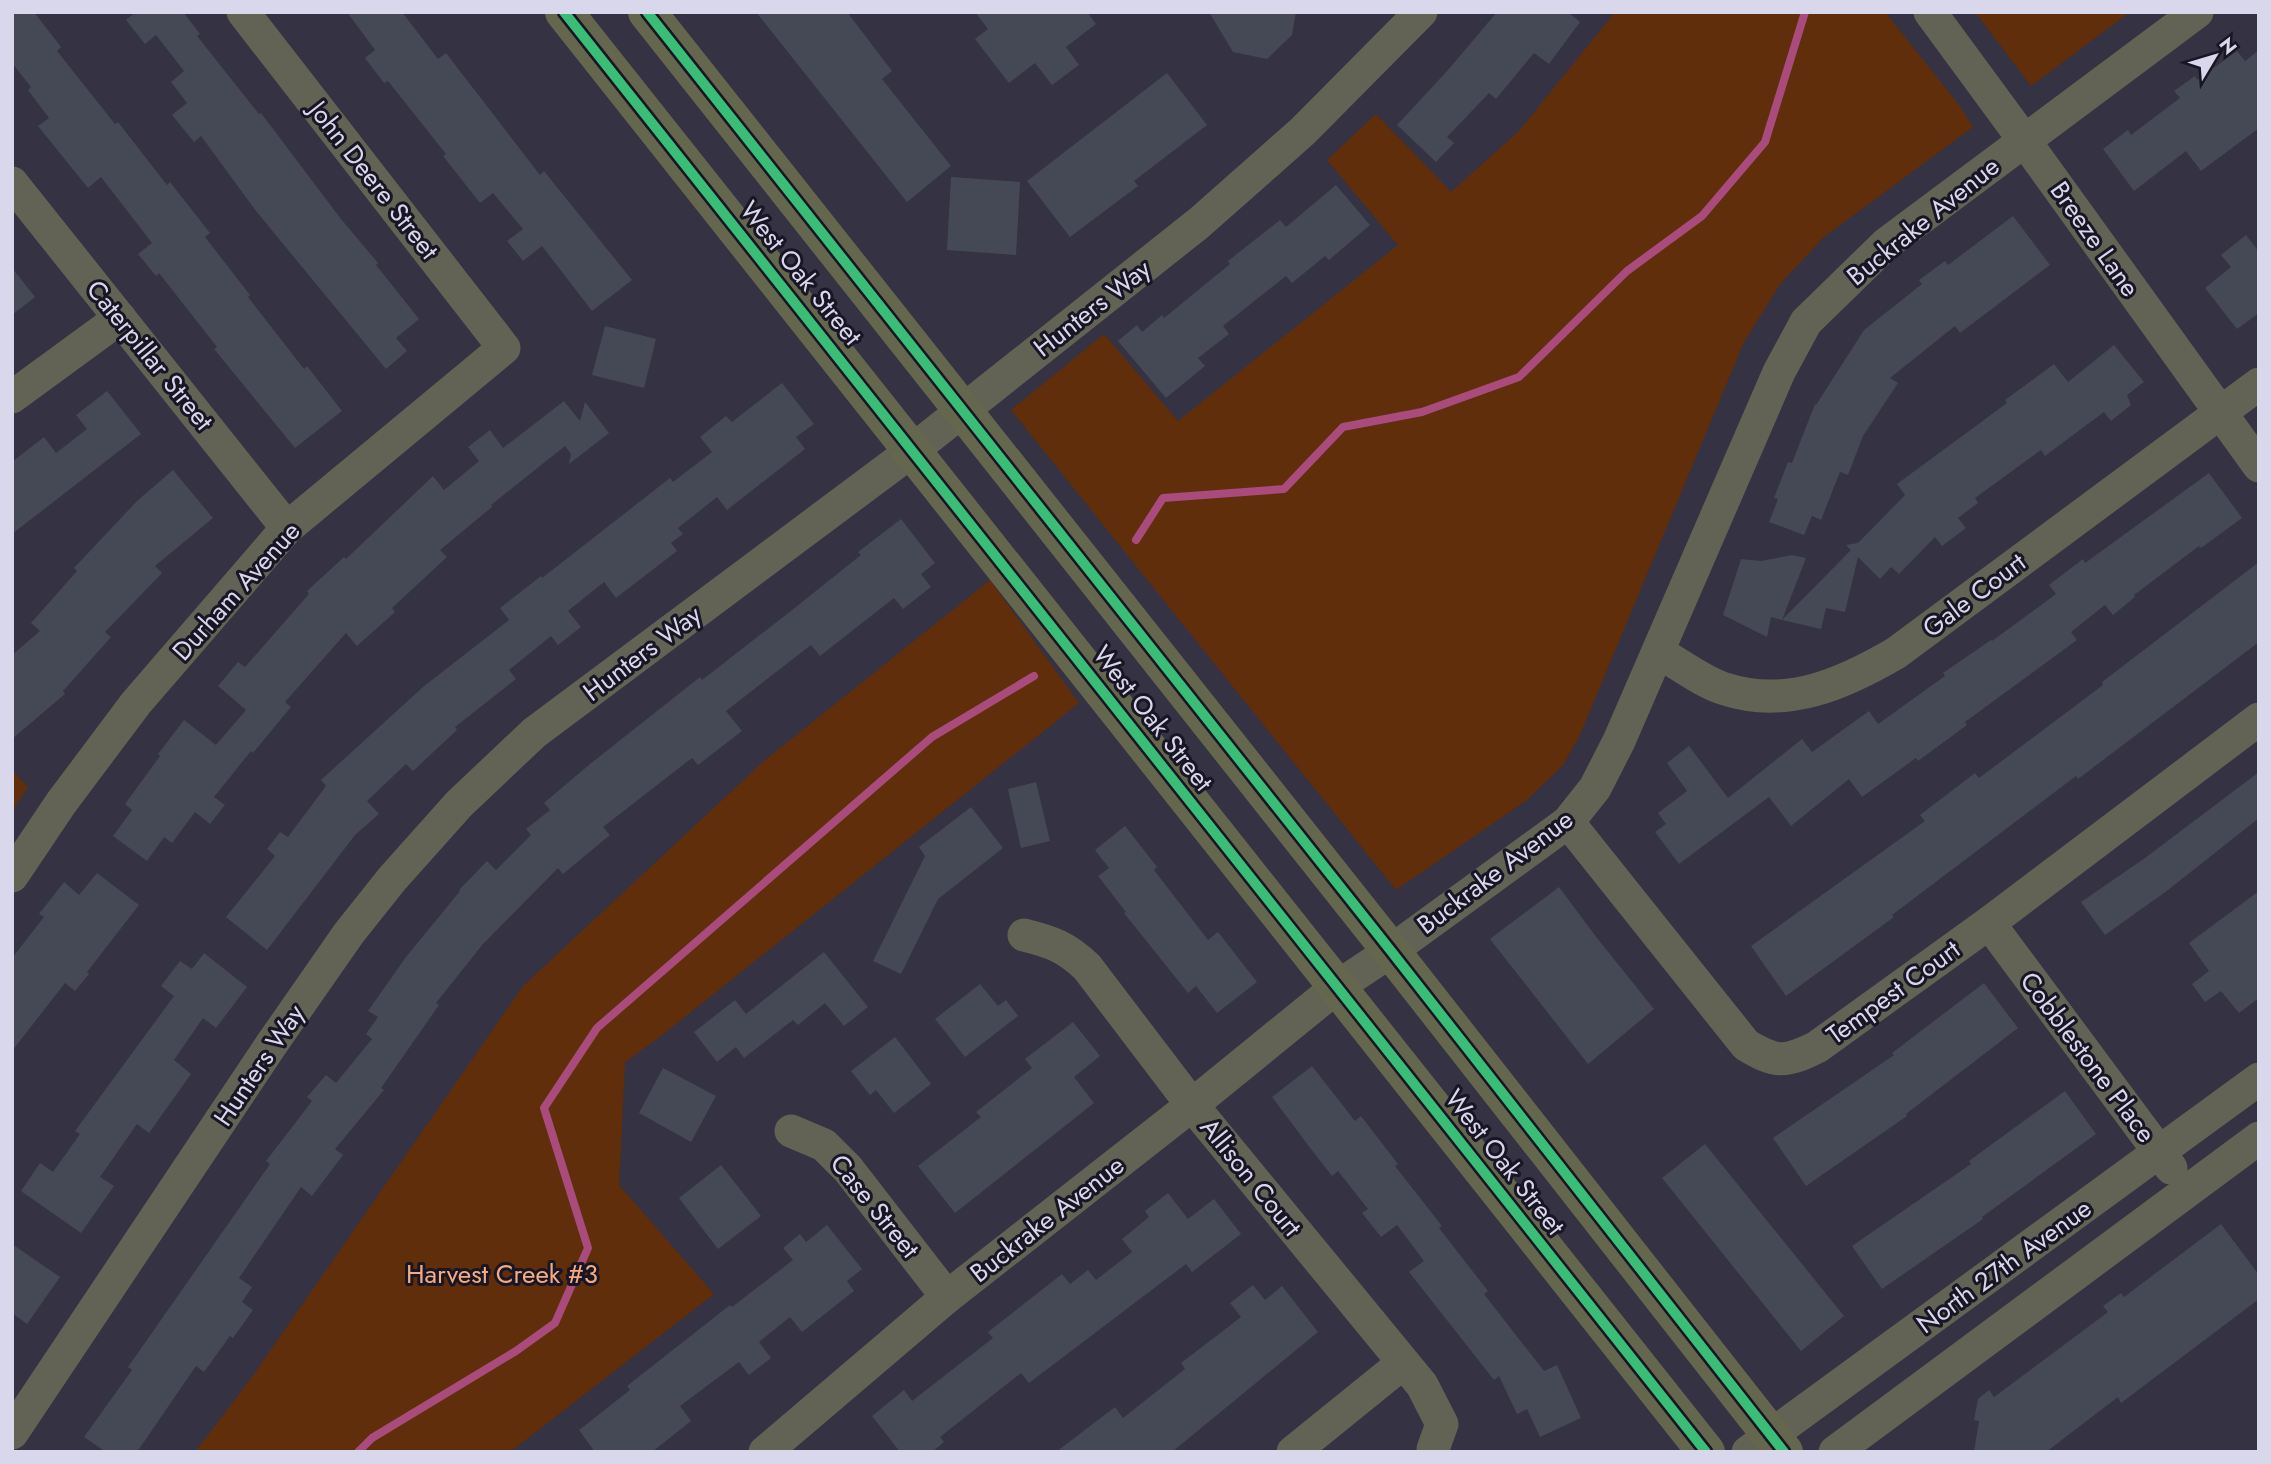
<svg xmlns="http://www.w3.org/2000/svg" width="2271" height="1464" font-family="Jost,sans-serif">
<rect width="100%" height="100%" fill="#353243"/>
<g fill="#602e0a">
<polygon points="1615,12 1885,12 1959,105 1973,127 1824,237 1781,283 1744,342 1579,737 1563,765 1527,800 1396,890 1011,410 1104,334 1178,421 1398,245 1327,160 1376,114 1451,192 1519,131"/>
<polygon points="1975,12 2130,12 2031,86"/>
<polygon points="990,580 1079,703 657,1039 625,1062 619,1185 714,1294 510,1452 195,1452 252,1377 523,986 765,760"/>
<polygon points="12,770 28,787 12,811"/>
</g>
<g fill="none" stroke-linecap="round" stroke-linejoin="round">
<g stroke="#a94b7d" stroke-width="8">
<polyline points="1136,540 1163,498 1284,489 1343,427 1422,412 1519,377 1627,271 1702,216 1765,142 1805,12"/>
<polyline points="358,1452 372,1438 516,1351 555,1323 588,1248 544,1108 597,1028 932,737 1034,676"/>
</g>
</g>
<g fill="#444955">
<polygon points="12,12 34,12 61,47 57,51 115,124 118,122 167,185 170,182 210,233 205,237 250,295 248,297 304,369 307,366 342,411 295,448 214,349 217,347 159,273 156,276 138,254 152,243 101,177 88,188 38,126 49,118 28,90 31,87 12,63"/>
<polygon points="136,12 183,12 200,34 197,36 259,114 261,113 341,219 378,263 376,265 419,319 396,338 407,351 386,369 256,211 201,136 194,142 172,115 187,103 171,82 184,71 156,35 145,44 126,20"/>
<polygon points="347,12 402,12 438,59 446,53 540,175 544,171 632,280 592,311 542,246 523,261 507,241 523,229 493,193 480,203 443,156 446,154 388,81 384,83 365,58 375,50"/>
<polygon points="756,12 847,12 892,71 882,79 951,166 907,202"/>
<polygon points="975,12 1087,12 1096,24 1066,47 1079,65 1052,85 1035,63 1009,83 975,39 988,29"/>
<polygon points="1209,12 1296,12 1292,35 1267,59 1233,52"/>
<polygon points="1497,12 1568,12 1580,22 1549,64 1534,53 1496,99 1489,93 1447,137 1454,143 1436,162 1397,125 1448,70"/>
<polygon points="2259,50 2259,128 2201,171 2186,151 2134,191 2103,149 2128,130 2131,135 2180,98 2174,91 2195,76 2197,80 2237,51 2245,61"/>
<polygon points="1167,73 1207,125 1134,181 1138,186 1070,237 1027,181"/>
<polygon points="951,177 1020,182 1016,255 947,250"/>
<polygon points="1336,185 1370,225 1329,260 1325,256 1292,283 1286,276 1223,326 1229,334 1198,358 1205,366 1166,398 1118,341 1137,325 1142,332 1162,315 1164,318 1230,264 1228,261 1280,220 1286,227"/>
<polygon points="2013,216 2050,265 1960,333 1955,326 1890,378 1898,383 1863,436 1848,475 1840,472 1821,520 1812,516 1804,535 1769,522 1778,499 1774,498 1788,462 1792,463 1815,404 1816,405 1864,330 1922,284 1919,280 1945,261 1948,265"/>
<polygon points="2246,235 2259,252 2259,313 2237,329 2205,288 2231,267 2221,255"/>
<polygon points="12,268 35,297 12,315"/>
<polygon points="605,326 656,339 644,388 592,375"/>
<polygon points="2114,345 2144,382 2127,395 2131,405 2111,421 2104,412 2045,456 2041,450 1975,498 1978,503 1958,518 1966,528 1942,546 1935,537 1899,574 1891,567 1880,579 1858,557 1845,612 1826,608 1821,629 1782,620 1851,550 1846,545 1858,543 1905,495 1897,484 2007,403 2005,400 2054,364 2068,382"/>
<polygon points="782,383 814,424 796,437 805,449 727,510 717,497 678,528 683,534 671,543 677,551 616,598 604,582 568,611 581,627 558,645 551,636 509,670 516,679 455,727 457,730 413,771 406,764 367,801 379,814 355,835 267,950 226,917 275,856 267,849 280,832 288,837 326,786 321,780 423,687 509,620 500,608 541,576 542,578 670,478 673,482 712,452 700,437 726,416 732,422"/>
<polygon points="107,391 141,434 12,534 12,462 44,437 56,453 87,429 76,415"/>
<polygon points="564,401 580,421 585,402 609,433 569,464 571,454 565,446 491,505 492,507 440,550 447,557 392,608 395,612 357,646 346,633 285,702 291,707 253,753 251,751 214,797 225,805 210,824 195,812 172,843 164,837 147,861 113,836 132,810 125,804 160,756 158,754 184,720 216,745 246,710 218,686 238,662 245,667 309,594 307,591 344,557 346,559 433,476 444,490 479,461 468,447 490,430 503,448"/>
<polygon points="173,470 213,518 155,566 162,573 105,632 111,637 63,691 65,694 12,739 12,655 40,631 31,623 77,571 74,568 137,501"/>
<polygon points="2209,473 2242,518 2201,548 2199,546 2134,595 2135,597 2113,615 2105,605 2071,632 2077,640 1965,722 1967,725 1918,761 1916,758 1862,797 1849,779 1791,826 1769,797 1679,864 1655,832 1666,824 1658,813 1687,791 1667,763 1689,746 1728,798 1802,739 1812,752 1869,711 1878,724 1945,676 1943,673 1991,640 1992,641 2056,594 2049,585 2083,559 2085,563"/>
<polygon points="901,519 935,563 921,574 931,587 903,609 894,598 820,656 811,645 726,711 742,731 698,765 692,758 603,827 610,835 563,874 558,868 483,944 436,1003 439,1005 381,1088 384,1090 335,1149 343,1155 312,1196 301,1187 239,1278 252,1287 242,1302 253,1310 233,1338 230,1336 204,1372 196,1366 137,1452 106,1452 84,1437 132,1370 128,1367 270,1164 266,1161 312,1101 307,1097 326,1075 336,1083 372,1039 366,1034 378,1017 368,1011 406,957 460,891 459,890 487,861 496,870 531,835 526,829 550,810 544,803 590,764 700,677 702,680 787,614 861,555 858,552"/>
<polygon points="1792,555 1806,558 1782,620 1771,617 1767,637 1723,615 1741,559 1761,561"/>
<polygon points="2259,562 2259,642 2078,779 2076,776 1892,915 1894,917 1786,996 1751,946 1925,821 1920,815 1975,773 1979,778 2103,685 2102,682"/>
<polygon points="2259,772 2259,818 2168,890 2105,935 2081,902 2145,858"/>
<polygon points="1036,782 1050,841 1021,848 1008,789"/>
<polygon points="971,807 1003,848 938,899 901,974 873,961 925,856 919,847"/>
<polygon points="1125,826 1157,867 1154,870 1208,940 1218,932 1257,982 1217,1013 1196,986 1188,993 1124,913 1126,912 1098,876 1109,868 1095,850"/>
<polygon points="97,873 139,905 87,972 89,974 75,991 65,983 12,1051 12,958 44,917 39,914 64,882 79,895"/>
<polygon points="1559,887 1597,938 1654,1009 1588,1064 1490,939"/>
<polygon points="2259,891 2259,998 2239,1013 2221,991 2205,1002 2192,984 2209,971 2189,943"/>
<polygon points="824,952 868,1007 844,1026 825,1003 798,1025 793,1020 744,1058 736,1047 717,1062 694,1032 735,1000 746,1014"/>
<polygon points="204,953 247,987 216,1028 203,1018 174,1060 191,1074 149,1133 137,1124 100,1177 114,1186 81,1233 21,1191 40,1163 53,1172 80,1134 75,1131 174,996 161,986 180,961 192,969"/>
<polygon points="1984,983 2018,1028 1906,1114 1907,1116 1806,1186 1773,1138 1894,1055 1892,1053"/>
<polygon points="980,984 998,1006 1006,1000 1018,1016 965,1057 935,1019"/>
<polygon points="1073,1022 1100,1056 1074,1077 1094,1103 955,1213 918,1166 981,1117 976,1112 1032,1068 1025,1059"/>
<polygon points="895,1037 931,1084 894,1113 876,1090 870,1095 851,1071"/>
<polygon points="1312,1066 1355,1121 1361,1116 1398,1164 1395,1166 1442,1226 1439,1228 1488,1291 1484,1294 1544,1371 1557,1365 1581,1418 1540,1437 1527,1409 1517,1414 1499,1376 1494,1380 1409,1272 1424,1261 1397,1225 1381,1237 1362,1213 1368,1209 1338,1171 1332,1176 1314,1153 1272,1097"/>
<polygon points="663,1068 716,1096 691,1142 639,1113"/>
<polygon points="2065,1091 2096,1134 1982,1217 1983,1219 1882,1289 1852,1246 1971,1164 1969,1161"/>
<polygon points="1705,1144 1844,1316 1801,1351 1662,1178"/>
<polygon points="721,1165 761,1216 718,1249 679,1198"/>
<polygon points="1168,1193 1188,1219 1214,1199 1241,1234 1192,1272 1186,1264 1029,1383 1021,1373 940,1437 944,1442 932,1452 900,1452 872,1416 904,1390 912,1401 993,1338 988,1332 1062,1274 1070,1284 1088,1270 1096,1280 1132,1252 1122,1239 1149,1217 1145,1211"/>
<polygon points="2221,1224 2259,1275 2259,1299 2121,1403 2118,1397 2046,1452 1974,1452 1979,1421 1974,1420 1978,1399 1989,1390 1994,1397 2108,1312 2103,1306 2121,1293 2124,1297"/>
<polygon points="827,1225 862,1269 847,1281 854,1291 802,1332 790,1317 759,1342 771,1358 749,1375 739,1362 680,1406 691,1421 652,1452 595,1452 579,1430 630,1390 627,1386 730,1305 732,1307 793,1260 783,1248 800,1234 806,1242"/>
<polygon points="12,1244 60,1277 27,1324 12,1313"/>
<polygon points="1253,1285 1265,1300 1282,1286 1318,1332 1172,1452 1056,1452 1115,1407 1123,1418 1185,1369 1181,1363 1241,1317 1230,1303"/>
</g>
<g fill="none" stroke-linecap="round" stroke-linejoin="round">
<g stroke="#636355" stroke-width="33">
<polyline points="1930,12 2024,140 2259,466"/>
<polyline points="12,183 287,528"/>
<polyline points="12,397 120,318"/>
<path d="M1658,652C1678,663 1704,683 1725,689C1787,709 1843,684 1896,653L2259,384"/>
<path d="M1568,822L1746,1045C1776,1063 1785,1063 1817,1047L1989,923L2259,719"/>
<polyline points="12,876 61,803 136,703 287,528 504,348 243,12"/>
<polyline points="1989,923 2171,1168"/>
<path d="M1024,935C1052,942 1066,947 1087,967L1192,1105L1422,1385L1442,1424L1433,1449"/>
<polyline points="791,1131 824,1145 848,1169 947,1297"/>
<polyline points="12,1433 271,1045 349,933 392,879 459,804 534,733 913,450 1199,223 1303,131 1421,12"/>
<polyline points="765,1452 947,1297 1192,1105 1337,987 1391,951 1568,822 1595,788 1619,741 1779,372 1806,322 1886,244 2197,12"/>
<polyline points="1293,1452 1403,1363"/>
<polyline points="1748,1452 2259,1079"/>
<polyline points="1835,1452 2259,1138"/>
</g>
<g stroke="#65664e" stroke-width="38">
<polyline points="564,12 1706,1452"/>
<polyline points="647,12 1391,951 1784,1452"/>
</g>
<defs>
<g id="cycleway">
<polyline points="564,12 1706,1452"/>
<polyline points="647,12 1391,951 1784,1452"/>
</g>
</defs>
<use href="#cycleway" stroke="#181624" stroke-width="15"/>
<use href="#cycleway" stroke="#3abd76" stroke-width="10"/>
</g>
<g text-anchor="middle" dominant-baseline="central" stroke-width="6" stroke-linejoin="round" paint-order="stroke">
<g font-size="26" fill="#d9d7eb" stroke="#181624">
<text transform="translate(374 180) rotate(52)">John Deere Street</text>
<text transform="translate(1923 221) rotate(-39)">Buckrake Avenue</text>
<text transform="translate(2095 239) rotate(55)">Breeze Lane</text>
<text transform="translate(801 273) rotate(51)">West Oak Street</text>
<text transform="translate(1092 308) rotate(-38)">Hunters Way</text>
<text transform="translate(150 355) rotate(51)">Caterpillar Street</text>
<text transform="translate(236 591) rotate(-48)">Durham Avenue</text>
<text transform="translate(1974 595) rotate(-37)">Gale Court</text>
<text transform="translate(642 653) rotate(-37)">Hunters Way</text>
<text transform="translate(1153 718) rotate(52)">West Oak Street</text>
<text transform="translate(1495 872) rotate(-37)">Buckrake Avenue</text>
<text transform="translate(1893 992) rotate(-36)">Tempest Court</text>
<text transform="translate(2088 1057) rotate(53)">Cobblestone Place</text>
<text transform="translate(259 1065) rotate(-56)">Hunters Way</text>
<text transform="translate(1505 1162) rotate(52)">West Oak Street</text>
<text transform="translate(1251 1177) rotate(51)">Allison Court</text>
<text transform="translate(875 1206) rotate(51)">Case Street</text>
<text transform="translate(1047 1219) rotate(-38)">Buckrake Avenue</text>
<text transform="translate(2004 1266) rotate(-36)">North 27th Avenue</text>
</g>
<g font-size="26" fill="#f5aa81" stroke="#181624">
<text x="502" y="1274">Harvest Creek #3</text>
</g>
</g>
<rect width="2271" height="1464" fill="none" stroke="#d9d7eb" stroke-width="28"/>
<g transform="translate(2215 56) rotate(52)" stroke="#181624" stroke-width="5" paint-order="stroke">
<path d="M0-5L12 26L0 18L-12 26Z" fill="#d9d7eb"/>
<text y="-10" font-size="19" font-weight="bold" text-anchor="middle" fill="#d9d7eb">N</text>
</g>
</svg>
